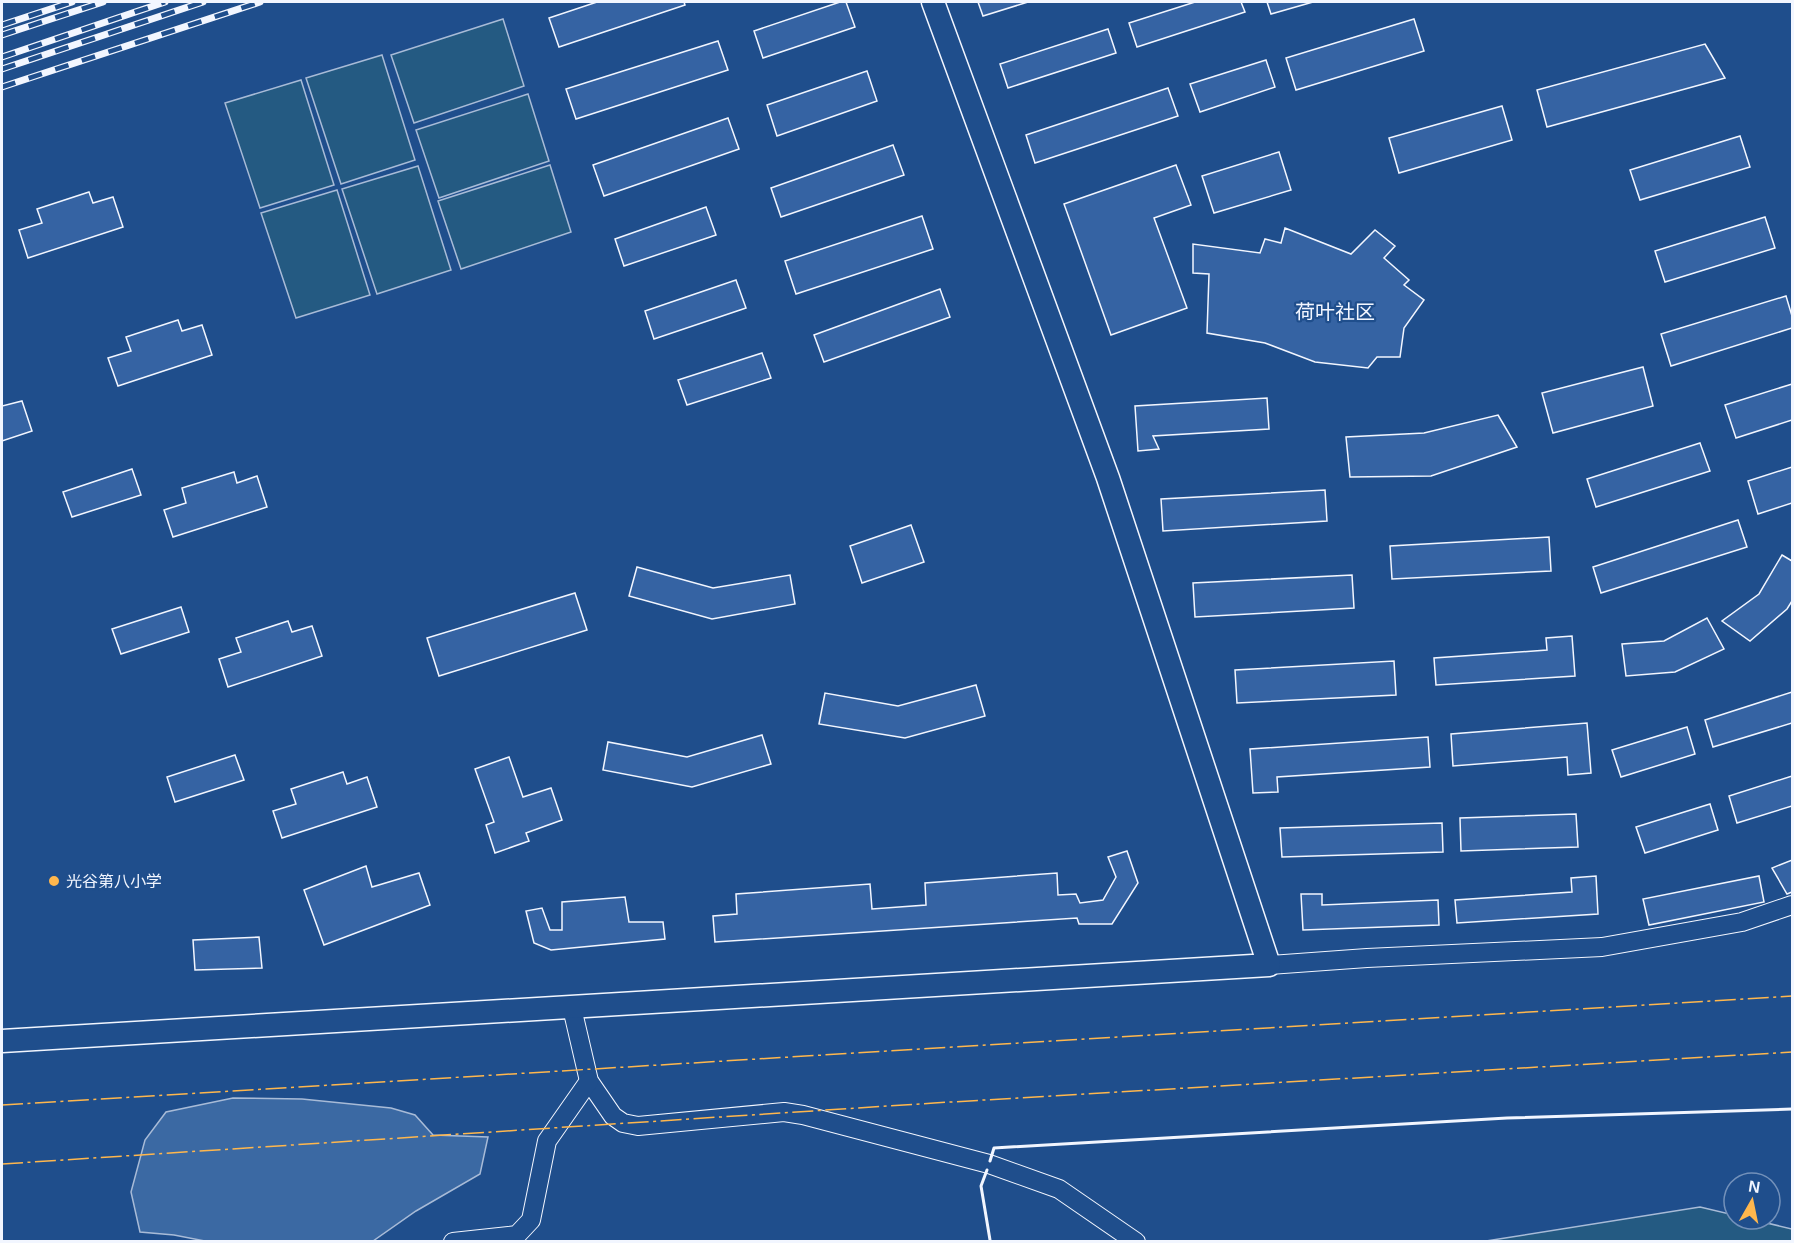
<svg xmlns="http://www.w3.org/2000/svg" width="1794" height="1243" font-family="Arial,'Noto Sans SC',sans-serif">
<rect width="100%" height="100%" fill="#1f4e8c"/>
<g fill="#245a82" stroke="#a8bbd7" stroke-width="1.5">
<polygon points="503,19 524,86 414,123 391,55"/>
<polygon points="382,55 415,160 341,184 306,78"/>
<polygon points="301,80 334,185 260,208 225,103"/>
<polygon points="528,94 549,161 439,198 416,130"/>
<polygon points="550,165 571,232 461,269 438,201"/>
<polygon points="418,166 451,270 377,294 342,189"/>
<polygon points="337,190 370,295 296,318 261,213"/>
<polygon points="1700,1207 1734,1215 1734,1219 1750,1219 1792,1229 1792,1241 1486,1241"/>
</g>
<polygon fill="#3b69a3" stroke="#a8bbd7" stroke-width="1.5" points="233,1098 302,1099 391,1108 415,1115 433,1135 488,1137 480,1174 416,1211 373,1241 210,1242 174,1235 140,1232 131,1192 145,1140 166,1112"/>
<g fill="#3563a3" stroke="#f2f6ff" stroke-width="1.5">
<polygon points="597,2 684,2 685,5 559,47 549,18"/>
<polygon points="840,2 846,2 855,27 763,58 754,31"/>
<polygon points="978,2 1028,2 983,16"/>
<polygon points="1195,2 1241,2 1245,12 1137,47 1129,23"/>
<polygon points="1267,2 1313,2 1271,14"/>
<polygon points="1414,19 1424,51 1296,90 1286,58"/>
<polygon points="1108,29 1116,53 1008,88 1000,64"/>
<polygon points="718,41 728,70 576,119 566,89"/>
<polygon points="1705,44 1725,78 1547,127 1537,90"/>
<polygon points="1266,60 1275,87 1200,112 1190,84"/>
<polygon points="867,71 877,101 777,136 767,105"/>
<polygon points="1168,88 1178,116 1035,163 1026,135"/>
<polygon points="1502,106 1512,140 1399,173 1389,138"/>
<polygon points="728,118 739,149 604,196 593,165"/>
<polygon points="1740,136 1750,167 1640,200 1630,170"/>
<polygon points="893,145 904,175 781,217 771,188"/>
<polygon points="1279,152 1291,190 1214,213 1202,176"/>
<polygon points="1176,165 1191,205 1154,218 1187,308 1111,335 1064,204"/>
<polygon points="89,192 93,203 113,197 123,227 28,258 19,230 42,223 37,209"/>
<polygon points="706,207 716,235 624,266 615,239"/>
<polygon points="922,216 933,249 796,294 785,261"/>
<polygon points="1765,217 1775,248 1665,282 1655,251"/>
<polygon points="1285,228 1351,254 1375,230 1395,246 1384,258 1409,280 1404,285 1424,300 1404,328 1400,357 1377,357 1368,368 1315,362 1265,343 1207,333 1209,274 1193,273 1193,244 1260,253 1265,239 1281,243"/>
<polygon points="736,280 746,308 654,339 645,311"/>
<polygon points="940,289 950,317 824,362 814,335"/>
<polygon points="1786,296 1792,316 1792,328 1671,366 1661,334"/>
<polygon points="178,320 182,331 202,325 212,355 118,386 108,358 131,351 126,337"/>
<polygon points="762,353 771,378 687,405 678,380"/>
<polygon points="1643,367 1653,406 1553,433 1542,393"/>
<polygon points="1792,384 1792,420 1736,438 1725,405"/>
<polygon points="1267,398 1269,429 1153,436 1159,449 1138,451 1135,406"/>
<polygon points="22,401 32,431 2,441 2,406"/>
<polygon points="1498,415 1517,447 1431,476 1350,477 1346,437 1424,433"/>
<polygon points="1700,443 1710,471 1596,507 1587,479"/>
<polygon points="1792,467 1792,503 1758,514 1748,481"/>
<polygon points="132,469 141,495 72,517 63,492"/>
<polygon points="234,472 237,483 257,476 267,507 173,537 164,510 186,503 182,488"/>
<polygon points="1325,490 1327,521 1163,531 1161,499"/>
<polygon points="1738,520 1747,547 1601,593 1593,567"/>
<polygon points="911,525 924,562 862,583 850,546"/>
<polygon points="1549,537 1551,571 1392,579 1390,546"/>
<polygon points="1782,555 1792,561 1792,601 1787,609 1750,641 1722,621 1759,594"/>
<polygon points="637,567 713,588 790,575 795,604 712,619 629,596"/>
<polygon points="1352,575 1354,608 1195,617 1193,583"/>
<polygon points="575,593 587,630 439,676 427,638"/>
<polygon points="181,607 189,632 121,654 112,629"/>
<polygon points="1707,618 1724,649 1675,672 1626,676 1622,644 1664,641"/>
<polygon points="288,621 292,632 312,626 322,656 228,687 219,659 241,652 236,638"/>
<polygon points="1572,636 1575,676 1436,685 1434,658 1547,650 1546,638"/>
<polygon points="1394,661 1396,695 1237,703 1235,670"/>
<polygon points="976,685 985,716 905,738 819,724 825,693 898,706"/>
<polygon points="1792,692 1792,723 1713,747 1705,720"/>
<polygon points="1587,723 1591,773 1568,775 1567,757 1453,766 1451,734"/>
<polygon points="1687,727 1695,754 1621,777 1612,750"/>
<polygon points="762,735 771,764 692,787 603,770 608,742 687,757"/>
<polygon points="1428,737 1430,767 1277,777 1278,792 1253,793 1250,749"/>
<polygon points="235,755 244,780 175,802 167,777"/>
<polygon points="509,757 523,797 551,788 562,820 526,833 529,841 495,853 486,825 494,822 475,769"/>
<polygon points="343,772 347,784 367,777 377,807 282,838 273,811 296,804 291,789"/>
<polygon points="1792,776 1792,806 1737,823 1729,796"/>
<polygon points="1710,804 1718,830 1645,853 1636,827"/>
<polygon points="1576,814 1578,847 1461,851 1460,818"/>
<polygon points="1442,823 1443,852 1282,857 1280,828"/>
<polygon points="1127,851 1138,883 1112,924 1079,924 1077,918 715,942 713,916 737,914 736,894 870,884 872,909 926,905 925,883 1057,873 1058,895 1076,894 1080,903 1103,900 1116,877 1108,857"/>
<polygon points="1792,860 1792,892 1787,894 1772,868"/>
<polygon points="366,866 372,887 419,873 430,905 324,945 304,890"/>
<polygon points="1596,876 1598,914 1457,923 1455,900 1572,892 1571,878"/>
<polygon points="1759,876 1764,902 1649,925 1643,899"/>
<polygon points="1301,894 1322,894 1322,905 1438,900 1439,925 1303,930"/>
<polygon points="625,897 629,922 663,922 665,939 551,950 534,943 526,911 542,908 550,930 562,930 562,902"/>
<polygon points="259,937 262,968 195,970 193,940"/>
</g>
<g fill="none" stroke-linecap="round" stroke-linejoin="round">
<defs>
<g id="minor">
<polyline points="1269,965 1367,958 1602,947 1742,922 1792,905"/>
<polyline points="572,1008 589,1081 613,1116 623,1123 638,1126 784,1112 803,1115 989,1164 1059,1189 1136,1242"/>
<polyline points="453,1242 517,1235 531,1220 547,1141 589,1081"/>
</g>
<polyline id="major" points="2,1041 1269,965 1108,478 933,2"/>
</defs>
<use href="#minor" stroke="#f2f6ff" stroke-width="20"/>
<use href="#major" stroke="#f2f6ff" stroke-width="25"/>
<use href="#minor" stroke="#1f4e8c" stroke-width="18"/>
<use href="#major" stroke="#1f4e8c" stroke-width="22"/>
<defs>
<g id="rail">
<polyline points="2,25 72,2"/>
<polyline points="2,35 103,2"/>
<polyline points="2,57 165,2"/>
<polyline points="2,69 203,2"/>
<polyline points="2,87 260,2"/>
</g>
</defs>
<use href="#rail" stroke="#f2f6ff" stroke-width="7"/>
<use href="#rail" stroke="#1f4e8c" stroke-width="4.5" stroke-dasharray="14" stroke-linecap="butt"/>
<g stroke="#f2f6ff" stroke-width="3">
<polyline points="990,1161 994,1148 1507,1118 1792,1109"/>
<polyline points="987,1170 981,1186 990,1240"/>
</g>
<g stroke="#ffb74d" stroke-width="1.5" stroke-dasharray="21 4.5 3 4.5" stroke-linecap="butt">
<polyline points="2,1105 1792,996"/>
<polyline points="2,1164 934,1103 1792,1052"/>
</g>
</g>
<circle fill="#ffb74d" stroke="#1f4e8c" stroke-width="2" cx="54" cy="881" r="6"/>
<g text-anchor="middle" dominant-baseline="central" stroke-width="4.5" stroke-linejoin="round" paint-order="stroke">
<g font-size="16" fill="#f2f6ff" stroke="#1f4e8c" text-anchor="start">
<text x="66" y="881">光谷第八小学</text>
</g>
<g font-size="20" fill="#f2f6ff" stroke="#1f4e8c">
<text x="1335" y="312">荷叶社区</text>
</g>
</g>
<rect width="1794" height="1243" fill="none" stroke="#f2f6ff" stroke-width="6"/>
<g transform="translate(1752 1201) rotate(9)"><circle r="28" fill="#1f4e8c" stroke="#7391ba" stroke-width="1.5"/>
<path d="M0-4.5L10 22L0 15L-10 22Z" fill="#ffb74d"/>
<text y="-9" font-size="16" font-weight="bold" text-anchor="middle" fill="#f2f6ff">N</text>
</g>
</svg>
